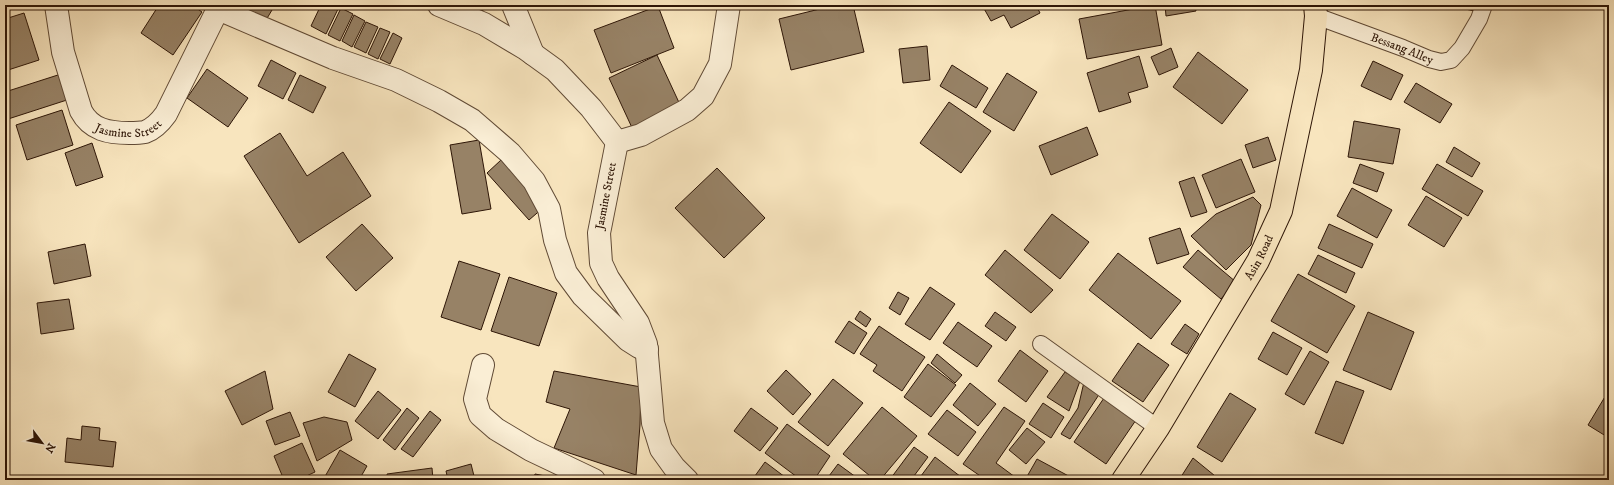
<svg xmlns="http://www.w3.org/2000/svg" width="1614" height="485" font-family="'IM FELL DW Pica',serif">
<rect width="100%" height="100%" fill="#f8e5be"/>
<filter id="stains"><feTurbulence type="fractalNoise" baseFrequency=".005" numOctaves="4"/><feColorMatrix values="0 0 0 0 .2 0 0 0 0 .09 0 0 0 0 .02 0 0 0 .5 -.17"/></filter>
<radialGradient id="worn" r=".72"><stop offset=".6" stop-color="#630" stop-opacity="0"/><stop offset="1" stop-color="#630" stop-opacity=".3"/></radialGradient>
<g fill="#978266" stroke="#2e1607">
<polygon points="5,5 17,5 17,6 5,11"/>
<polygon points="159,5 192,5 202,12 173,55 141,33"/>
<polygon points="231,5 275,5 263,25"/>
<polygon points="321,5 334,5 339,7 326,34 311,26"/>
<polygon points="455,5 485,5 481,15"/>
<polygon points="836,5 853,5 864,52 791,70 779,19"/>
<polygon points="982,5 1036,5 1040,13 1011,28 1004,15 991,21"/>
<polygon points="1155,5 1162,45 1087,59 1079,19"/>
<polygon points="1165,5 1195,5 1196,11 1166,16"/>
<polygon points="1456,5 1476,5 1475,11 1455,7"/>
<polygon points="658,6 674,48 611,73 594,30"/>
<polygon points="341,8 353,14 340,41 328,35"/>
<polygon points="24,13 39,60 5,71 5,19"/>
<polygon points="354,15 365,21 352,47 342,41"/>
<polygon points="366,22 378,27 366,53 354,47"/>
<polygon points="380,28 390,32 378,59 368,54"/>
<polygon points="393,33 402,38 390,64 380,59"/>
<polygon points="927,46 930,80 903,83 899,49"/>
<polygon points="1171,48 1178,67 1159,75 1151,57"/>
<polygon points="1198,52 1248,90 1222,124 1173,87"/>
<polygon points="657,55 682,109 634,132 609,78"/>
<polygon points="1139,56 1148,87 1128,93 1131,102 1099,112 1087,73"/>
<polygon points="271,60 296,73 283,99 258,86"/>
<polygon points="1373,61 1403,75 1391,100 1361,86"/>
<polygon points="952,65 988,88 976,108 940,86"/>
<polygon points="207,69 248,98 228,127 187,98"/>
<polygon points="1007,73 1037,92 1014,131 983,112"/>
<polygon points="61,74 70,99 5,120 5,92"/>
<polygon points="300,75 326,87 313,113 288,100"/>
<polygon points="1416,83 1452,104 1440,123 1404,102"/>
<polygon points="949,102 991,131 961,173 920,143"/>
<polygon points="62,110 73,145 27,160 16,125"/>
<polygon points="1354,121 1400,129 1393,164 1348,157"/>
<polygon points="1087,127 1098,155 1051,175 1039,146"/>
<polygon points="280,133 307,176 343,152 371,196 299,243 244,156"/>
<polygon points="1268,137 1276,160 1253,168 1245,145"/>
<polygon points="479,140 491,209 462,214 450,145"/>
<polygon points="92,143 103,177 76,186 65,153"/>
<polygon points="1454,147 1480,163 1472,177 1446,162"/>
<polygon points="1241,159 1255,192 1216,208 1202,175"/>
<polygon points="501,160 544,207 529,220 487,173"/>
<polygon points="1360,164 1384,173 1377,192 1353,183"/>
<polygon points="1437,164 1483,191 1468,216 1422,189"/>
<polygon points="717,168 765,218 724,258 675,208"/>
<polygon points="1194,177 1207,212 1191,217 1179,182"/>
<polygon points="1352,188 1392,210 1377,238 1337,216"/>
<polygon points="1426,196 1462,218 1444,247 1408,225"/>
<polygon points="1253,197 1261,205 1251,245 1226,270 1191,236 1216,214"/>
<polygon points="1052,214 1089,242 1060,279 1024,250"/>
<polygon points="362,224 393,258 356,291 326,257"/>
<polygon points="1329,224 1373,244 1362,268 1318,248"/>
<polygon points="1180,228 1189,254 1157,264 1149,238"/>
<polygon points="85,244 91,276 54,284 48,252"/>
<polygon points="1005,250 1053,290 1031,313 985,275"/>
<polygon points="1198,250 1236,282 1221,299 1183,267"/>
<polygon points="1118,253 1181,301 1151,339 1089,290"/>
<polygon points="1318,255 1355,273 1346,293 1308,274"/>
<polygon points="459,261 500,274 481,330 441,317"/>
<polygon points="1298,274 1355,306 1327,353 1271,321"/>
<polygon points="509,277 557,293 539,346 491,331"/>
<polygon points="930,287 955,304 930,340 905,324"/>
<polygon points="898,292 909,298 900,315 889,308"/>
<polygon points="69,299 74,329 41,334 37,303"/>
<polygon points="860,311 871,319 866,327 855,319"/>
<polygon points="995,312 1016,327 1006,341 985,326"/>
<polygon points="1368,312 1414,332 1391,390 1343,370"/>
<polygon points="849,321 867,333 854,354 835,342"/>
<polygon points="958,322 992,346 977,367 943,343"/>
<polygon points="1185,324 1199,334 1187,354 1171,344"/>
<polygon points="879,326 925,357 902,391 873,371 877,365 860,354"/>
<polygon points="1273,332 1302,348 1287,375 1258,359"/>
<polygon points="1138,343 1169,365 1143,402 1112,381"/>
<polygon points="1020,350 1048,371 1026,402 998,381"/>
<polygon points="1310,351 1329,362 1304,405 1285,394"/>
<polygon points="349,354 376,369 355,407 328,392"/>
<polygon points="937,354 962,375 955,383 931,363"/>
<polygon points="928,364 956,385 931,417 904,397"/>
<polygon points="786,370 811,394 793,415 767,391"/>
<polygon points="265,371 273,409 242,425 225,391"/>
<polygon points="554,371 641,387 640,425 636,475 554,448 570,409 546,402"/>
<polygon points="1065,372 1080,381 1069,411 1047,397"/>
<polygon points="833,379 863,403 828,446 798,422"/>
<polygon points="1336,381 1364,391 1343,444 1315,433"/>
<polygon points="1084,382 1100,393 1070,439 1061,434 1078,408"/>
<polygon points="970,383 996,404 978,426 953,405"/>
<polygon points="1609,390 1609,438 1588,425"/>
<polygon points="378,391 401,410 378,439 355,421"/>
<polygon points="1230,393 1256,409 1222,462 1197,447"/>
<polygon points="1104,398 1136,420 1106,464 1074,442"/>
<polygon points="1043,403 1064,417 1051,438 1029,424"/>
<polygon points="882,407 917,436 880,480 875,480 843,454"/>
<polygon points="1004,407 1025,421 996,463 1015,477 1013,480 986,480 963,464"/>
<polygon points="407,408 419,418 395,450 383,440"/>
<polygon points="751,408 778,428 760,451 734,431"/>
<polygon points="947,410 976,432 958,456 928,434"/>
<polygon points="430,411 441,420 413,457 401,449"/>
<polygon points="290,412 300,436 275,445 266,421"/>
<polygon points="324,417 347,422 352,440 317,461 303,423"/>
<polygon points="787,424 830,456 814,480 801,480 765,453"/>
<polygon points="82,426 100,428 99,440 116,442 113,467 65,462 67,438 81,440"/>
<polygon points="1027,428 1045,442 1026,464 1009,450"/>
<polygon points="302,443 315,472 298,480 284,480 274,456"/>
<polygon points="914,447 928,457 911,480 894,480 891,478"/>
<polygon points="340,450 367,466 359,480 323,480"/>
<polygon points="935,457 965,480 918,480"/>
<polygon points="1193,458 1220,480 1179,480"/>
<polygon points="1037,459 1076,480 1025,480"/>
<polygon points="765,462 789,480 752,480"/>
<polygon points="471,464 475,480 448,480 446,471"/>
<polygon points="838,464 860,480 826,480"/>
<polygon points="432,468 433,480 388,480 387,474"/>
<polygon points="535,474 561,479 561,480 533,480"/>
</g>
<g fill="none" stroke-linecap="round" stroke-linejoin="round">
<defs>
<g id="lane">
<path id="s1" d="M1316,16L1403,48L1429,59L1441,62L1451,60L1462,48L1479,19L1484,5"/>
<polyline points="1041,344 1158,428"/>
</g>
<g id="street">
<path id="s2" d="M56,5L63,52L81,111C91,130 109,133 129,133C134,133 140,133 145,132C153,129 161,121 166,114L220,5"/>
<polyline points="439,5 484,24 526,49 555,70 591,108 617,142"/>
<polyline points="513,5 533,54"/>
<polyline points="218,9 333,58 396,80 439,101 472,120 510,153 534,181 549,209 555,240 566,273 583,296 628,340 639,347 647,349"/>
<polyline points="617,142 599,233 601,263 608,278 638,323 646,344 653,423 661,449 674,467 687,480"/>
<polyline points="617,142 641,135 687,110 703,96 720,64 729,5"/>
<polyline points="483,365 475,399 480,415 496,429 531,450 594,480"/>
</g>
<g id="primary">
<path id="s3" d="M1123,480L1158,428L1258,261L1281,211L1311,70L1316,16L1315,5"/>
</g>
</defs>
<use href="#lane" stroke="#604a35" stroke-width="18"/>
<use href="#street" stroke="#604a35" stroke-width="24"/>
<use href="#primary" stroke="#2e1607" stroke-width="24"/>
<use href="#lane" stroke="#faeed5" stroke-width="16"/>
<use href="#street" stroke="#faeed5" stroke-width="22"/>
<use href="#primary" stroke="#f8e5be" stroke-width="22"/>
</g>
<g text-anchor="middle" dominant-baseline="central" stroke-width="3" stroke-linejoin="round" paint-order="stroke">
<g font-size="12" fill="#2e1607" stroke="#faeed5">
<text stroke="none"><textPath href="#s1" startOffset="92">Bessang Alley</textPath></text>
<text stroke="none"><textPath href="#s2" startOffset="165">Jasmine Street</textPath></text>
<text transform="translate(606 196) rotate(-79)">Jasmine Street</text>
<text stroke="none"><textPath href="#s3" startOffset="261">Asin Road</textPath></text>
</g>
</g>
<rect width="1614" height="485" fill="none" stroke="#f8e5be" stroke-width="20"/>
<rect x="6" y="6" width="1602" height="473" fill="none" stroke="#2e1607" stroke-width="2"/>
<rect x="10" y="10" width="1594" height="465" fill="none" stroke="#2e1607"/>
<g transform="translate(42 443) rotate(122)" stroke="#faeed5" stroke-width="3" paint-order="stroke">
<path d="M0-3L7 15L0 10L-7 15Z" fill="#2e1607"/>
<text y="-6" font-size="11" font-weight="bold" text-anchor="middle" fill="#2e1607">N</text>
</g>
<rect width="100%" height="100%" filter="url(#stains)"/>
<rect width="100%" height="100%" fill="url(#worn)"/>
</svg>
